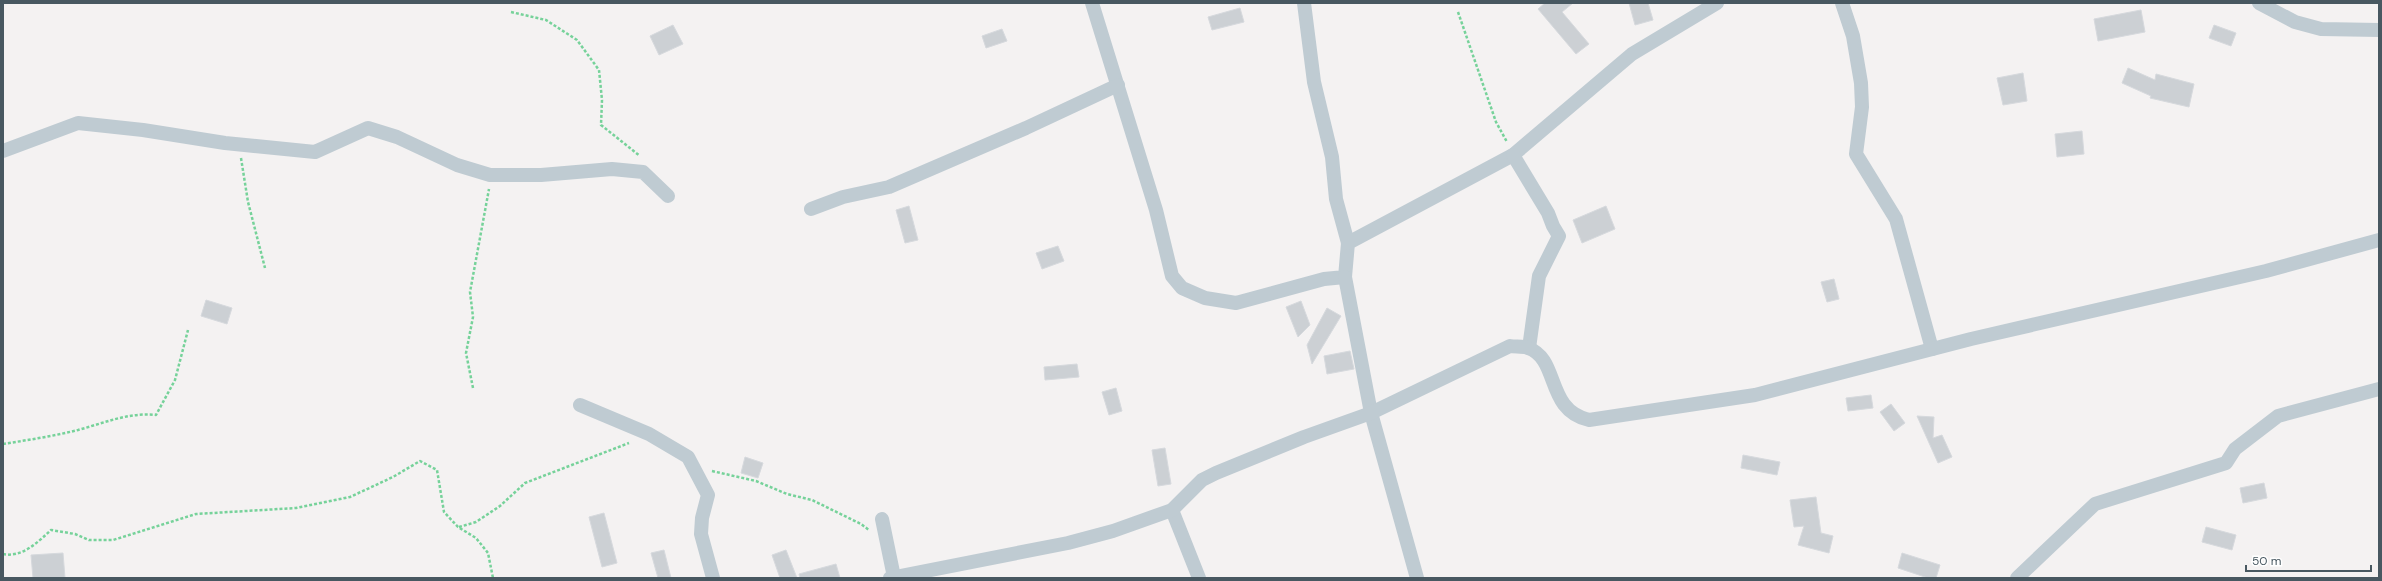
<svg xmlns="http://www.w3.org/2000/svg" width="2382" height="581" font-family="'DM Sans',sans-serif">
<rect width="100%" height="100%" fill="#f4f2f2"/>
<g fill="#ccd0d4" stroke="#d6d9dd">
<polygon points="1545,3 1573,3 1562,12 1589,44 1576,54 1538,9"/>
<polygon points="1629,3 1648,3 1653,20 1635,25"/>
<polygon points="1240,8 1244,22 1212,30 1208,17"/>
<polygon points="2141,10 2145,32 2098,41 2094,19"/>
<polygon points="673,25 683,44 659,55 650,36"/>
<polygon points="2214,25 2236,33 2231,46 2209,38"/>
<polygon points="1002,29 1007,41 986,48 982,36"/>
<polygon points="2128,68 2155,80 2156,74 2194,84 2189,107 2150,98 2151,96 2122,83"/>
<polygon points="2023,73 2027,101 2003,105 1997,78"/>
<polygon points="2082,131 2084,154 2057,157 2055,134"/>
<polygon points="909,206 918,240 905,243 896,210"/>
<polygon points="1606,206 1615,229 1582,243 1573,220"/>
<polygon points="1058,246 1064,261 1042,269 1036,253"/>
<polygon points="1834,279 1839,299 1827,302 1821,282"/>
<polygon points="206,300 232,308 227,324 201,316"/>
<polygon points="1301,301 1310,325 1298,337 1286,307"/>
<polygon points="1327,308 1341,316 1312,364 1307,345"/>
<polygon points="1350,351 1354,369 1327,374 1324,356"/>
<polygon points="1077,364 1079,377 1045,380 1044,367"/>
<polygon points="1116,388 1122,411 1109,415 1102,392"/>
<polygon points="1871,395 1873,408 1848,411 1846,398"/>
<polygon points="1891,404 1905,423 1894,431 1880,412"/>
<polygon points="1917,416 1934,417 1933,438 1942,435 1952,457 1938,463"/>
<polygon points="1165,448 1171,484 1158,486 1152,450"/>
<polygon points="1743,455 1780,462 1777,475 1741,468"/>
<polygon points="745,457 763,463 758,478 741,473"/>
<polygon points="2264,483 2267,498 2243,503 2240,488"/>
<polygon points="1816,497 1821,533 1833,536 1829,553 1798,545 1804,526 1794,527 1790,500"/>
<polygon points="604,513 617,563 602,567 589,517"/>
<polygon points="2206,527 2236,535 2232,550 2202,542"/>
<polygon points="664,550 671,578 658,578 651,553"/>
<polygon points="786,550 797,578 780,578 772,555"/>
<polygon points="63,553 65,578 33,578 31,555"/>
<polygon points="1902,553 1940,565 1936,578 1928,578 1898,568"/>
<polygon points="836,564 840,578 800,578 799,574"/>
</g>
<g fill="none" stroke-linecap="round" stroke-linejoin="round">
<g stroke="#76d29a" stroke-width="2.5" stroke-dasharray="3 2" stroke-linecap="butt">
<polyline points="511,12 546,20 577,40 599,70 602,100 601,125 640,156"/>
<polyline points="1458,12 1496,122 1507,142"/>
<polyline points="241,158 248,202 265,268"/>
<polyline points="473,388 466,353 473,317 470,292 489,189"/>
<path d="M3,444C28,440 54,436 78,430C104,423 129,412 156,415L175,380L188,330"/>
<polyline points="712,471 756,481 787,494 812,500 861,524 869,530"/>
<polyline points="459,527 476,522 500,506 525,483 629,443"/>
<path d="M3,554C22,558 38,542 51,530L75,534L89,540H113L196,514L296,508L350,497L393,477L420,461L437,470L444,512L458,527L476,538L488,553L493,578"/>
</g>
<g stroke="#bfcbd2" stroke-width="14">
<polyline points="1092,3 1156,210 1172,276 1182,288 1205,298 1236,303 1324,279 1345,277 1348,243 1513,155 1632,54 1717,3"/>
<polyline points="1304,3 1314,82 1332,157 1336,199 1348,243"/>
<polyline points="1842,3 1853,36 1861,83 1862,107 1856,154 1896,219 1932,349"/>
<polyline points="2259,3 2295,22 2321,29 2379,30"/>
<polyline points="3,151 78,123 143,130 225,143 315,152 368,128 397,137 457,165 490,175 541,175 612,169 643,172 668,196"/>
<polyline points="1513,155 1548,213 1553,226 1559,236 1539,276 1529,348"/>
<polyline points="811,209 843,197 889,187 1026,128 1118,85"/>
<polyline points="1345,277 1371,413 1417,578"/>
<polyline points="580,405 649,434 688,457 708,495 702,518 701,534 713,578"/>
<polyline points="1172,510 1199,578"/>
<polyline points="882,519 894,577 892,578"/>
<path d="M890,578L1068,543L1113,531L1172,510L1202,480L1216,473L1304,437L1371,413L1510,346C1515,347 1523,346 1528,348C1560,359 1545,410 1589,420L1755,395L1971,339L2266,271L2379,240"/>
<polyline points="2017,578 2095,504 2226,463 2235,449 2278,416 2379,389"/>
</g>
</g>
<rect width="2382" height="581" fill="none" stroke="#485861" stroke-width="8"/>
<path d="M2246 565v6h125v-6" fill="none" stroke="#485861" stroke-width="2"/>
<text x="2252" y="565" font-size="12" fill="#485861" stroke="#ffffff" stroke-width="3" paint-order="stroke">50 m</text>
</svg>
